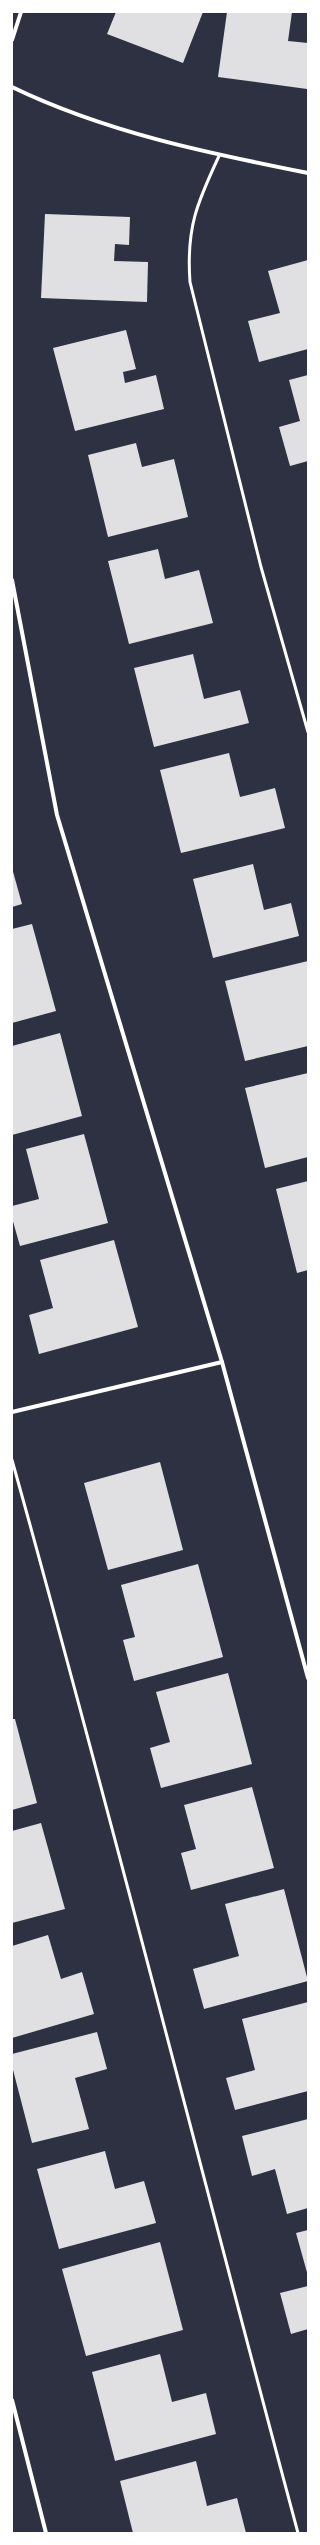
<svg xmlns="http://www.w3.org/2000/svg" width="320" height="2545" font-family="Lato,sans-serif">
<rect width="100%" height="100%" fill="#2d3142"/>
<g fill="#e0e0e3">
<polygon points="116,12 203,12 183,63 107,34"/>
<polygon points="227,12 292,12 288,41 308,43 307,89 218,77"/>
<polygon points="45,214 130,217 129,245 115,244 114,261 148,262 147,302 41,298"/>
<polygon points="308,260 308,349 259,362 248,321 280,313 268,271"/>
<polygon points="126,330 136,369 123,372 125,383 156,375 164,409 75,431 53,348"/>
<polygon points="308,375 308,461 290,466 279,427 300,421 289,380"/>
<polygon points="136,443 142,467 174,459 188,517 108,537 88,455"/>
<polygon points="158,549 165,579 199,570 213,623 129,644 108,561"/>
<polygon points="193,654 204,699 240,690 249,723 154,747 134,668"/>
<polygon points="229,753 240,797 275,788 285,828 181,853 160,770"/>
<polygon points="253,864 264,910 291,903 299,936 213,958 193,879"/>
<polygon points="12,868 22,904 12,907"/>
<polygon points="32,924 56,1011 12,1023 12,929"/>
<polygon points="308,961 308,1046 245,1061 225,981"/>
<polygon points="60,1033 82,1116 12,1135 12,1046"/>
<polygon points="308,1073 308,1157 265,1168 245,1088"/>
<polygon points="84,1134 108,1223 20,1246 12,1218 12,1206 39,1199 26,1149"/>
<polygon points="308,1181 308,1270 297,1273 276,1189"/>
<polygon points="114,1240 138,1327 39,1354 29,1315 53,1308 40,1260"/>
<polygon points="160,1462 183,1550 108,1570 84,1483"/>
<polygon points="198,1564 223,1657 134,1681 123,1640 135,1637 121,1585"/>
<polygon points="228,1673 252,1764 161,1788 150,1748 170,1742 156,1692"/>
<polygon points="12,1719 15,1719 37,1803 12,1810"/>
<polygon points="252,1787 274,1868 191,1890 181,1853 196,1849 184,1805"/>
<polygon points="41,1823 65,1909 12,1923 12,1831"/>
<polygon points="284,1889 308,1981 204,2009 193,1969 239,1956 225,1904"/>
<polygon points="48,1935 61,1979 82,1972 94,2014 12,2038 12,1946"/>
<polygon points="308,2002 308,2091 235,2110 226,2078 255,2070 242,2019"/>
<polygon points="97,2032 107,2069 75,2078 89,2129 32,2143 12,2066 12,2054"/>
<polygon points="308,2119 308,2208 287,2214 275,2169 252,2176 242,2136"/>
<polygon points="105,2151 115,2189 144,2181 156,2223 59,2249 37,2169"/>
<polygon points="308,2230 308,2276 296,2233"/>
<polygon points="160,2242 183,2330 86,2356 62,2269"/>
<polygon points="308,2286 308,2329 291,2334 280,2293"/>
<polygon points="160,2354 172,2402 206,2393 216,2434 115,2461 92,2372"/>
<polygon points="196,2461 207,2506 237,2498 246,2533 133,2533 120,2481"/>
</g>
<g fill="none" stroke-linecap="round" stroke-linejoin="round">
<g stroke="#fff" stroke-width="3">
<path d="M219,156C197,203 186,228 190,282L261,567L308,732"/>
<path d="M12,1460C112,1817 202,2176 298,2533"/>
</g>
<g stroke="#fff" stroke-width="4">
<polyline points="12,40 21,12"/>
<path d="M12,87C105,132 207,153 308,173"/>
<polyline points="12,580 57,815 222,1362 308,1678"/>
<polyline points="12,1412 222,1362"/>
<polyline points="12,2400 46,2533"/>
</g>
</g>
<rect width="320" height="2545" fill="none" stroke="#ffffff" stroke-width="26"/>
</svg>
